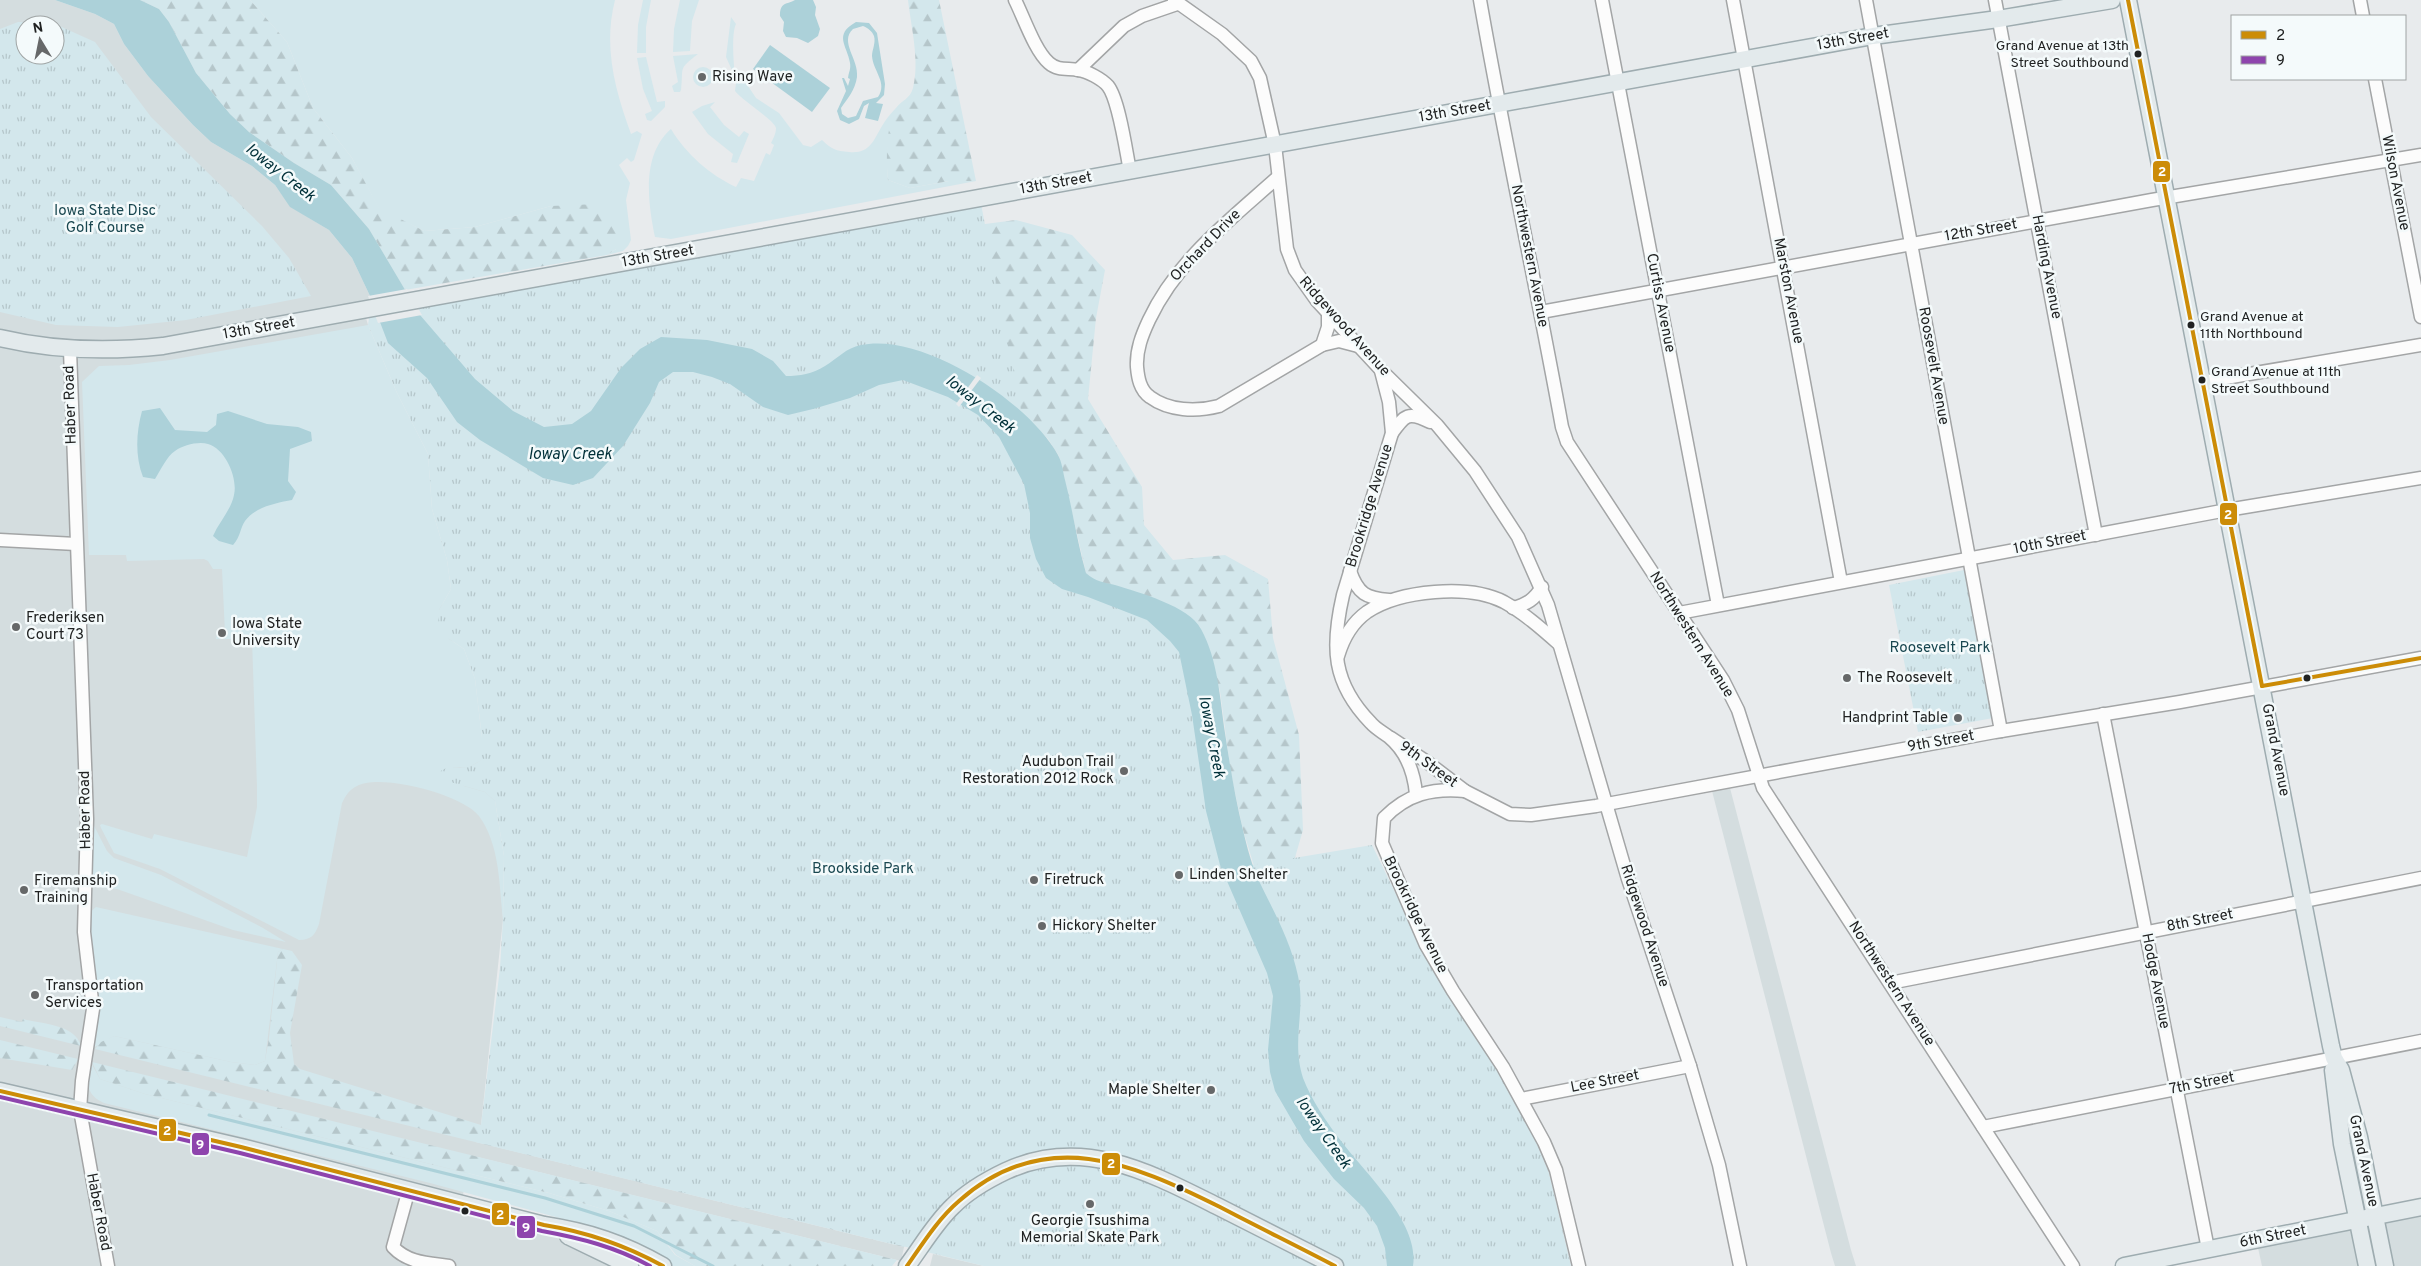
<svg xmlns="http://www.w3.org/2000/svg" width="2421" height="1266" font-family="Overpass,sans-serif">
<defs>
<pattern id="forest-firs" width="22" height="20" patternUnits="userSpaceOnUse" patternTransform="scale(1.25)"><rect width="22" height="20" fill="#d3e7ec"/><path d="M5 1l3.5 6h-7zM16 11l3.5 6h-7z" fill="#b5c6ca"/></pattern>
<pattern id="park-tufts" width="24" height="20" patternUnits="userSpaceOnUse" patternTransform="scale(1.25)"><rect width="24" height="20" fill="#d3e7ec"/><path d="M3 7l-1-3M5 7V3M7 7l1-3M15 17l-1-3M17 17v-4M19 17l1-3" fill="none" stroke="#b5c6ca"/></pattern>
</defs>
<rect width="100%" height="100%" fill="#e8ebed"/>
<g fill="#d4dddf" fill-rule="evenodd">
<path d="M0,0H55L95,14L114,24L124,44L148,76L193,125L211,142L252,166L275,185L291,207L329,230L352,258L370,296L364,311L368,325L495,801L503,919L481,1125L476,1142L904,1247L901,1261L473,1156L461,1202L544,1225L630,1266H0ZM25,25H55V55H25Z"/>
<polygon points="1730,788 1851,1250 1856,1266 1835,1266 1831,1253 1712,791"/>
<polygon points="2421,1216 2421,1266 2262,1266 2258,1248"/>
<polygon points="933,1254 984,1266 930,1266"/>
</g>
<g fill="#d3e7ec">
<path d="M250,0H615C603,47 615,90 631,134L637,131L642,134L634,160L631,162L627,158L619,165L630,183L626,200L631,240L628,246L623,251L607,255L616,249L551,206L475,227L424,231L379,209L352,158L313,108L287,42Z"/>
<polygon points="643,0 651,0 646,27 646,53 637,53 638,25"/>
<polygon points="680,0 699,0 692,21 690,51 673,52 674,29"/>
<path d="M731,17L736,24C731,34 734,65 735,77L726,57Z"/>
<path d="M698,54C677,70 684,67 681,90L680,92H674L672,86L678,82L673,56Z"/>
<polygon points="646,57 657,102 665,101 665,107 651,121 647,120 645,114 652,111 643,89 637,58"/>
<circle cx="703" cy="77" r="10"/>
<path d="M744,80L756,98L779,113L803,145L811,147L822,140C831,149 836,151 849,152C870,154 873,141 882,126C886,119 891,113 896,108C889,132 885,155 888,180L910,188L949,181H976L671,239L655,237C648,203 641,155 671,129C686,154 710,175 736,187L741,178L754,181L766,153L770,155L774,145L771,143C773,139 776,134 776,128C774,120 743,101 735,91L736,83Z"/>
<polygon points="715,102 710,107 724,125 739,137 744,131 749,134 737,163 731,162 733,154 708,134 692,112 702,106"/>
<path d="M368,325L397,393L428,454L432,509L447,560L451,589L439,610L449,639L464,649L475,679L482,738V760L469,767H453L464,786L485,792L495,801L504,856L503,919C499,884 500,845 479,816C462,794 380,773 357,786C349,790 346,795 342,803L319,924C315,935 311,940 299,940L160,869L114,853L101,828L100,825L102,824L152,839L154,834L247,857L257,807V787L252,639H216L217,633H225L222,569H213L208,561L204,559L127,561L126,555H89L82,382L99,366L129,365L170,360Z"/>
<polygon points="92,822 107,851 114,858 161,875 263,928 286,942 233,930 117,889 90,886"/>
<path d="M96,907L283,949L278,952L265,1061L255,1065L231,1062L114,1036L93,1048C102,1004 90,959 89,913Z"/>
<path d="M90,1061L100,1079L145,1094L549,1193L609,1211L657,1231L675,1255L695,1266H673L620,1237L563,1219L430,1183L104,1103C84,1094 87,1080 90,1061Z"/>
</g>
<g fill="url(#forest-firs)">
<polygon points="140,0 250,0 287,42 313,108 352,158 379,208 424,231 475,227 551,206 598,204 616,215 620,243 616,249 607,255 405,290 369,229 331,185 294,163 249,132 230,114 196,73 169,22 159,9"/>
<path d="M908,0H939L976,181H949L910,188L888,180C886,162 886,124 896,108C902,100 910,99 913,88C920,61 911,27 908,0Z"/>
<polygon points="1016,220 1072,235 1105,270 1096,318 1088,399 1142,487 1144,525 1173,560 1225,555 1268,579 1273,638 1299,735 1303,830 1289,878 1258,879 1243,830 1231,774 1220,691 1200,627 1161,601 1095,581 1086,573 1059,456 1048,439 1033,423 455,331 962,231 985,224"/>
<polygon points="283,949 292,951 302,965 290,1033 294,1064 300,1069 481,1125 913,1235 904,1247 95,1049 101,1042 114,1036 231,1062 255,1065 265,1061 269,1038 278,952"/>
<path d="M0,1017L22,1022L23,1019C42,1024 75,1024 81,1046L0,1026Z"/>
<polygon points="0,1040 78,1059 72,1070 0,1058"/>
<polygon points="92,1062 897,1260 892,1266 695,1266 676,1255 657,1231 609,1211 549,1193 145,1094 100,1079"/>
</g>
<g fill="url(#park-tufts)" fill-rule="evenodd">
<path d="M18,22L55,24L95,42L151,117L262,226L289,258L311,296L186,320L118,327L56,325L0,312V29ZM25,25H55V55H25Z"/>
<path d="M981,204L1046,539L1066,574L1184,625L1240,867L1372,845L1421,946L1498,1071L1537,1144L1549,1173L1571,1266H984L476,1142L481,1125L500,968L503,919L504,856L495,801L485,792L440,779L438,774C447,763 459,770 470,766C474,765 478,762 481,760L482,738L475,679L464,649L449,639L438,627L439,610L451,589L447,560L432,509L428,454L397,393L368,325L369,318Z"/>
<polygon points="1964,570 1993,718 1918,732 1889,585"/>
</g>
<g fill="#acd1d9" fill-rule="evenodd">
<path d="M55,0H140L159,9L169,22L196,73L230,114L249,132L294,163L331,185L369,229L420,315L475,379L513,411L544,427L572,424L591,411L621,368L640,349L661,337L707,340L752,349L773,361L786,376C800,376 812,374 825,366C838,358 846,348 861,345C923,332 1029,402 1058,455C1062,462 1063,472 1065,480C1073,511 1077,542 1086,573C1096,582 1103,582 1115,585C1140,593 1189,606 1201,629C1218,660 1220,699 1225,733C1230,765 1235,798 1243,830C1247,847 1252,866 1259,881C1274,912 1291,942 1298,976C1306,1011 1291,1040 1303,1078C1311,1099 1327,1123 1341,1141C1365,1173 1420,1223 1413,1266H1387L1385,1248L1377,1226L1364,1208L1334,1179L1304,1141L1275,1091L1270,1072L1268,1050L1273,996L1267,973L1220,865L1206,811L1192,715L1179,652L1170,641L1147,620L1088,597L1062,589L1046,578L1036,559L1030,538V513L1024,484L999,437L978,415L948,397L903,380L879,385L850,398L813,409L788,415L763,407L730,384L712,377L693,372H673L659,382L650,403L623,446L593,478L573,485L543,478L480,440L457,422L427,378L388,343L370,296L352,258L329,230L290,207L275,185L252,166L211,142L193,125L148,76L124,44L114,24L95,14Z"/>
<path d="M795,0H813L816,7L815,15L820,29L818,36L808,43L797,38L786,37L783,31L784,22L780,16C780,1 787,5 795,0Z"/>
<path d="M856,22L869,23L877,33L885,84L884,95L876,103L883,104L878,121L865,118L869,103L864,106L859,119L849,124L840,120L837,111L846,91L842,78H844L848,86L850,79L848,78C849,71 851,69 850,63C847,45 833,35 856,22ZM863,26C868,28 872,31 874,36C876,43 872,50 872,56C873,71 888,83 878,97L863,101L856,116L848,118L842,114L841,108C848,98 855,90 857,77C859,59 839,42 853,29Z"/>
<polygon points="770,45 830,88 812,112 753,69"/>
<path d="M160,408L175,430L207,432L216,425L217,414L228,411L267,424L298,427L311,432L312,441L290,449L288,481L296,492L292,500C276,503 255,507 245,521C240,528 241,536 233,545L219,541L213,536C219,522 231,510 234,495C238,479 226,449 208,444C199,441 183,445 175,451C167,456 160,471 155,479L143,477C135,456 136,433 142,411Z"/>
</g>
<g fill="#e8ebed">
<polygon points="407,289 422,315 378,323 368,296"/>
<polygon points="977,375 981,378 959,407 956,404"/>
</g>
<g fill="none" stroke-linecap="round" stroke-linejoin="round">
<polyline stroke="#acd1d9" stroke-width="3" points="209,1115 545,1198 634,1226 713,1266"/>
<defs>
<g id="minor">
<path d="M1015,0C1024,18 1035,51 1049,63C1058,71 1068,68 1078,70C1087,71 1102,79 1108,86C1119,100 1126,151 1130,171"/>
<polyline points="1174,0 1222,34 1251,61 1260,78 1275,145 1287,249 1295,270 1317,301 1380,369 1437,425 1475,471 1518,537 1548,605 1628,879 1690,1066 1719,1165 1740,1266"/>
<path d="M1480,0C1505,143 1536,284 1562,427L1567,442L1723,680L1738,710L1763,788L2073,1266"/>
<polyline points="1602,0 1718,605"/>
<polyline points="1733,0 1841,582"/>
<polyline points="1866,0 2001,731"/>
<polyline points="1995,0 2096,535"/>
<polyline points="2360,0 2363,16"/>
<polyline points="1078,70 1124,26 1142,16 1177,4"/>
<polyline points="2375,79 2421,317"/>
<path d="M1278,177C1230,220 1177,260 1149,320C1142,335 1136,350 1137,367C1138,378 1140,390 1150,397C1169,411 1196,412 1219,406L1322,345L1328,327V312"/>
<polyline points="1541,312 2152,200 2421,155"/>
<polyline points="1322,345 1339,341 1358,346"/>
<polyline points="70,350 87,819 84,932 93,1009 82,1081 80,1110 108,1266"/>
<path d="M1381,371L1389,402L1392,433L1343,595C1331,647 1332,683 1371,723C1376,729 1383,732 1389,737C1407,752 1414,772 1416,794"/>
<polyline points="2202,382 2421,345"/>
<path d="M1392,433C1405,415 1408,411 1430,422"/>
<polyline points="0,540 76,544"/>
<path d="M1350,571C1358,594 1366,598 1389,600"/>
<path d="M1513,608C1527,604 1534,600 1542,587"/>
<polyline points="1679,613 2227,510 2421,478"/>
<path d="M1338,656C1343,639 1353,622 1367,612C1400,590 1469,584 1504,602C1524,613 1542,629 1559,644"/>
<polyline points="2103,714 2208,1249"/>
<polyline points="1391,738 1427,762 1465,791 1510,814 1531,815 1596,806 1995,732 2180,702 2421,658"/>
<path d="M1465,791C1432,788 1407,794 1384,818L1382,843L1426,945L1453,991L1503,1067L1544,1142L1556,1170L1579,1266"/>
<polyline points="1890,983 2421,878"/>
<polyline points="1521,1099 1690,1066"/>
<polyline points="1983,1127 2421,1041"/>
<path d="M409,1189L393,1247C408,1263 428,1263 449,1266"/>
</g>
<g id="major">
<polyline points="2128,0 2331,1046 2334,1058 2341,1070 2359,1137 2385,1266"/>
<path d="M0,338C55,351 107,352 163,346L1873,36L1998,19L2112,0"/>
<polyline points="2333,1070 2342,1144 2367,1266"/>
<path d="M0,1091L241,1147L544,1225C589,1232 623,1243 663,1266"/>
<polyline points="568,1236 630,1266"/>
<path d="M907,1266C922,1246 935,1223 953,1206C968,1191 987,1180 1006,1171C1082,1136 1149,1172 1217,1206C1257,1226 1296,1246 1335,1266"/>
<polyline points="2124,1266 2421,1207"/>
</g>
</defs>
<use href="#minor" stroke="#a3a5a6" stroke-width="15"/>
<use href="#major" stroke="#9eacb0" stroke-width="19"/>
<use href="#minor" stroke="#fcfcfc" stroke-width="12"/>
<use href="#major" stroke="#e3eaec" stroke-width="16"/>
<defs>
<g id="bus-1">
<polyline points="2128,0 2262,686"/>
<polyline points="2262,686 2421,658"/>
<path d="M0,1091L241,1147L544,1225C587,1232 625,1245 663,1266"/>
<path d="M907,1266C923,1243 938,1219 959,1201C1045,1125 1132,1163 1220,1207C1258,1227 1297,1246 1335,1266"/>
</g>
<path id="bus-2" d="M0,1097L240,1153L542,1231C580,1238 616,1247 650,1266"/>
</defs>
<use href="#bus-1" stroke="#f4fafb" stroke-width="8"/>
<use href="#bus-2" stroke="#f4fafb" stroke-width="8"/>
<use href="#bus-1" stroke="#cc8c07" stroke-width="4"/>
<use href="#bus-2" stroke="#8e44ad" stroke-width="4"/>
</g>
<g fill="#202222" stroke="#f4fafb" stroke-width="2">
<circle cx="2138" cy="54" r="4.5"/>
<circle cx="2191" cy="325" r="4.5"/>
<circle cx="2202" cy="380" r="4.5"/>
<circle cx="2307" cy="678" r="4.5"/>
<circle cx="1180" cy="1188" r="4.5"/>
<circle cx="465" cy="1211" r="4.5"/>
</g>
<g fill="#666869" stroke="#f4fafb" stroke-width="2">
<circle cx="702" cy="77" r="5"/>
<circle cx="16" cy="627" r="5"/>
<circle cx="222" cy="633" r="5"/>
<circle cx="1847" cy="678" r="5"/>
<circle cx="1958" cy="718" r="5"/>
<circle cx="1124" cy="771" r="5"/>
<circle cx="1179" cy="875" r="5"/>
<circle cx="1034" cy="880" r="5"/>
<circle cx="24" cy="890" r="5"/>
<circle cx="1042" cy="926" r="5"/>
<circle cx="35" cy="995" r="5"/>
<circle cx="1211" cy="1090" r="5"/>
<circle cx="1090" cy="1204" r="5"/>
</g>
<g text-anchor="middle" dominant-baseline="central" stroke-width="5" stroke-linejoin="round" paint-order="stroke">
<g font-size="14" fill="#202222" stroke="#f4fafb" text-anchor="start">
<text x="2129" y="46" text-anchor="end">Grand Avenue at 13th<tspan x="2129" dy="17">Street Southbound</tspan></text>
<text x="2200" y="317">Grand Avenue at<tspan x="2200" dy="17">11th Northbound</tspan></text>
<text x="2211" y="372">Grand Avenue at 11th<tspan x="2211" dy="17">Street Southbound</tspan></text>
</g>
<g font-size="15" fill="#202222" stroke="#f4fafb">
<text transform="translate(1853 40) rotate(-10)">13th Street</text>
<text transform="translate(1455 112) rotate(-10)">13th Street</text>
<text transform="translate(2395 183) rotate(79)">Wilson Avenue</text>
<text transform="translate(1056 184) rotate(-10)">13th Street</text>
<text transform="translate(1981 231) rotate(-10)">12th Street</text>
<text transform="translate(1206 246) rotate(-46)">Orchard Drive</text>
<text transform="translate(1529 256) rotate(79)">Northwestern Avenue</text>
<text transform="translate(658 257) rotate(-10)">13th Street</text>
<text transform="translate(2046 267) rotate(79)">Harding Avenue</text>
<text transform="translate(1788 291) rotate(79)">Marston Avenue</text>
<text transform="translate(1660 303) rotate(79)">Curtiss Avenue</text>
<text transform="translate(1344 327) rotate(48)">Ridgewood Avenue</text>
<text transform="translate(259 329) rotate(-10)">13th Street</text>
<text transform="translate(1933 366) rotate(80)">Roosevelt Avenue</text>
<text transform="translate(71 405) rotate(-92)">Haber Road</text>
<text transform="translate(1370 506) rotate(-73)">Brookridge Avenue</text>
<text transform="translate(2050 543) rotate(-11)">10th Street</text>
<text transform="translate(1691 635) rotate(58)">Northwestern Avenue</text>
<text transform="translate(1941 742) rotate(-10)">9th Street</text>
<text transform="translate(2275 750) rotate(79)">Grand Avenue</text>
<text transform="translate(1428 765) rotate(36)">9th Street</text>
<text transform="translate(86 810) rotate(-91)">Haber Road</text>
<text transform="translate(1415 915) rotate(64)">Brookridge Avenue</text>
<text transform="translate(2200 921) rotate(-11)">8th Street</text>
<text transform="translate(1644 926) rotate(72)">Ridgewood Avenue</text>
<text transform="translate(2155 981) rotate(79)">Hodge Avenue</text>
<text transform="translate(1891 984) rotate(57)">Northwestern Avenue</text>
<text transform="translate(1605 1082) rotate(-11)">Lee Street</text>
<text transform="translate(2202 1084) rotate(-11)">7th Street</text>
<text transform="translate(2363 1161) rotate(78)">Grand Avenue</text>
<text transform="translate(98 1212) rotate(79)">Haber Road</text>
<text transform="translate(2273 1237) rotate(-11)">6th Street</text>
</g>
<g font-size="15" fill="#202222" stroke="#f4fafb" text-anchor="start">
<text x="712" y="77">Rising Wave</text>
<text x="26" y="618">Frederiksen<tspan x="26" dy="17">Court 73</tspan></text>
<text x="232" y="624">Iowa State<tspan x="232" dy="17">University</tspan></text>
<text x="1857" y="678">The Roosevelt</text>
<text x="1948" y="718" text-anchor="end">Handprint Table</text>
<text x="1114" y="762" text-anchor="end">Audubon Trail<tspan x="1114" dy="17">Restoration 2012 Rock</tspan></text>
<text x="1189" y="875">Linden Shelter</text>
<text x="1044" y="880">Firetruck</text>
<text x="34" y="881">Firemanship<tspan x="34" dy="17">Training</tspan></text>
<text x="1052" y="926">Hickory Shelter</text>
<text x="45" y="986">Transportation<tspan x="45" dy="17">Services</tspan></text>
<text x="1201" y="1090" text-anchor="end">Maple Shelter</text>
<text x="1090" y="1221" text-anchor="middle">Georgie Tsushima<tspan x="1090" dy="17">Memorial Skate Park</tspan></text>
</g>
<g font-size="15" fill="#194750" stroke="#f4fafb">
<text x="105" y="211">Iowa State Disc<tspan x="105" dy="17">Golf Course</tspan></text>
<text x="1940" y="648">Roosevelt Park</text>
<text x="863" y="869">Brookside Park</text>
</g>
<g font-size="16" font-style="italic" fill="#003039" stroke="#f4fafb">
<text transform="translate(280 173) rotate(38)">Ioway Creek</text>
<text transform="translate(980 405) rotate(38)">Ioway Creek</text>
<text x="570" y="455">Ioway Creek</text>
<text transform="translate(1211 737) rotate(79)">Ioway Creek</text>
<text transform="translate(1323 1133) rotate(55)">Ioway Creek</text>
</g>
</g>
<g stroke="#f4fafb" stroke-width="2">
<rect x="2152" y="160" width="19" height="23" rx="5" fill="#cc8c07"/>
<rect x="2219" y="502" width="19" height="24" rx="5" fill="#cc8c07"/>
<rect x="158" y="1118" width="19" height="24" rx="5" fill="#cc8c07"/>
<rect x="191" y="1132" width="19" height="24" rx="5" fill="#8e44ad"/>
<rect x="1101" y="1152" width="20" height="24" rx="5" fill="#cc8c07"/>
<rect x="491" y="1202" width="19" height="24" rx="5" fill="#cc8c07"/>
<rect x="516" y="1215" width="20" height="24" rx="5" fill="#8e44ad"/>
</g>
<g font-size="14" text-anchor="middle" font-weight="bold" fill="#fff">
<text x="2162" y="176">2</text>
<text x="2228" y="519">2</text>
<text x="167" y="1135">2</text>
<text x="200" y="1149">9</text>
<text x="1111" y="1168">2</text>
<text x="500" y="1219">2</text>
<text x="526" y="1232">9</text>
</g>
<rect x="2231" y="15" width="175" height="65" fill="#f4fafb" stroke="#9fa4a4"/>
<rect x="2241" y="31" width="25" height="8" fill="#cc8c07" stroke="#9fa4a4"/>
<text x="2276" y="40" font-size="15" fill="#202222">2</text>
<rect x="2241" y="56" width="25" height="8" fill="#8e44ad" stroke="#9fa4a4"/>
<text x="2276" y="65" font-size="15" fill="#202222">9</text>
<g transform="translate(40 40) rotate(350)"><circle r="24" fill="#f4fafb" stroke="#9fa4a4"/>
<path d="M0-4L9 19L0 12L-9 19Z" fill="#666869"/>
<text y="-8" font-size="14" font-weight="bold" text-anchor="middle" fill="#202222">N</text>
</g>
</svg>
